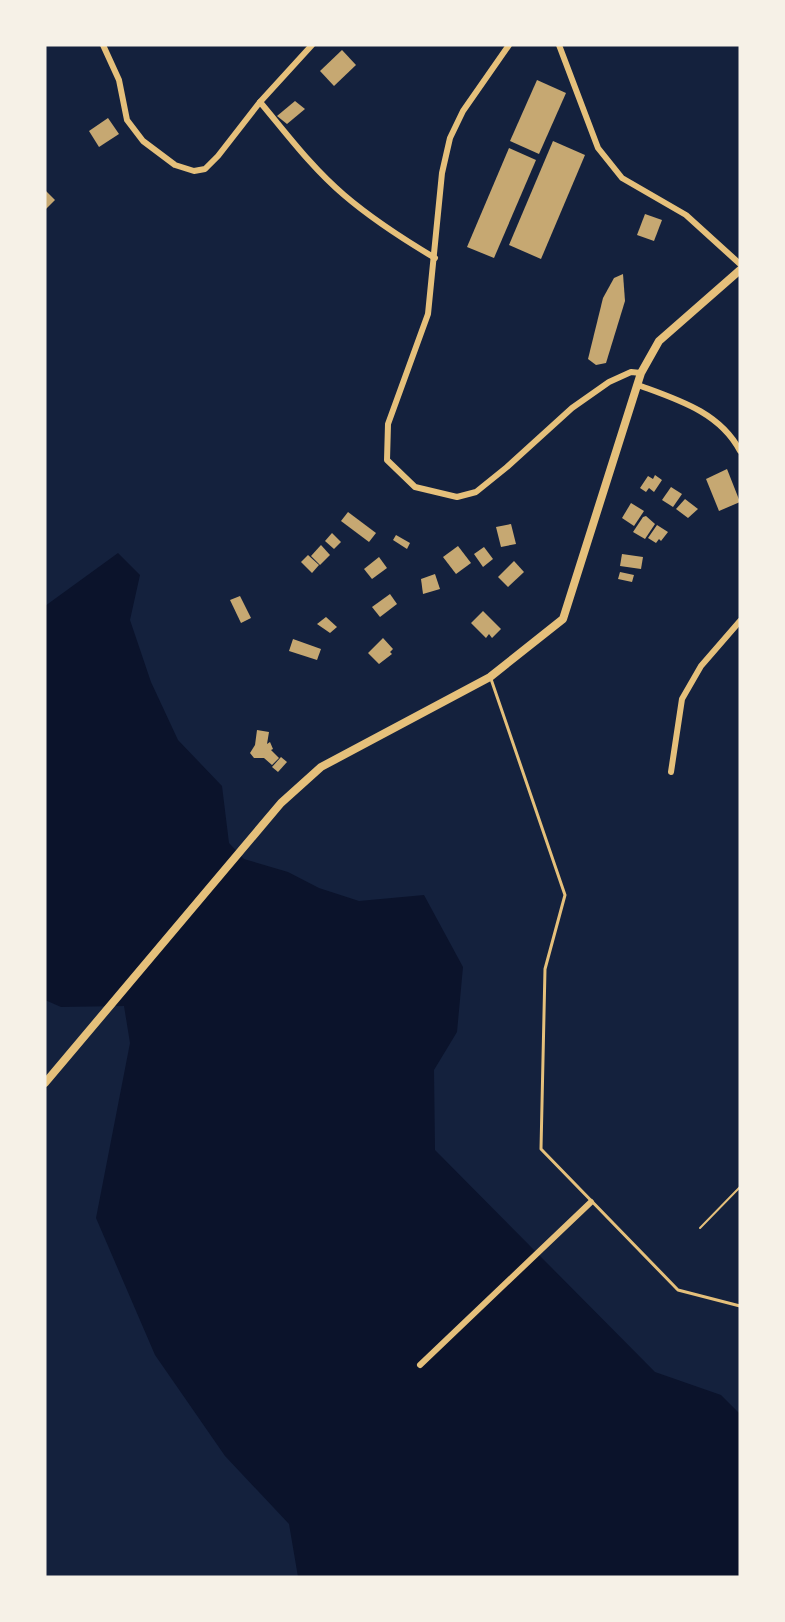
<svg xmlns="http://www.w3.org/2000/svg" width="785" height="1622" font-family="'IBM Plex Sans',sans-serif">
<rect width="100%" height="100%" fill="#14213d"/>
<polygon fill="#0b132b" points="118,553 140,575 130,620 151,682 178,740 222,786 229,843 244,859 288,872 319,888 359,901 424,895 463,967 457,1032 434,1070 435,1150 655,1372 721,1395 740,1414 740,1577 298,1577 289,1524 225,1456 155,1355 96,1218 130,1043 124,1006 61,1007 45,1000 45,606"/>
<g fill="#c6a872">
<polygon points="342,50 356,65 334,86 320,71"/>
<polygon points="537,80 566,93 539,154 510,141"/>
<polygon points="295,101 305,109 287,124 277,116"/>
<polygon points="108,118 119,134 99,147 89,131"/>
<polygon points="553,141 585,155 541,259 509,245"/>
<polygon points="509,148 536,160 494,258 467,247"/>
<polygon points="45,190 55,200 45,210"/>
<polygon points="645,214 662,220 654,241 637,235"/>
<polygon points="623,274 625,301 606,363 596,365 588,359 603,298 614,278"/>
<polygon points="727,469 740,502 719,511 706,479"/>
<polygon points="655,475 662,480 654,492 649,488 646,492 640,488 648,476 653,479"/>
<polygon points="671,487 682,494 673,507 662,500"/>
<polygon points="685,499 698,509 688,518 676,509"/>
<polygon points="631,503 644,511 634,526 622,518"/>
<polygon points="348,512 376,533 369,542 341,521"/>
<polygon points="646,516 655,524 645,539 633,532 643,517"/>
<polygon points="511,524 516,544 501,547 496,527"/>
<polygon points="657,525 668,532 661,541 659,539 656,543 648,538"/>
<polygon points="332,533 341,542 334,549 325,541"/>
<polygon points="396,535 410,543 407,549 393,540"/>
<polygon points="321,545 330,555 320,565 311,556"/>
<polygon points="458,546 471,563 456,574 443,557"/>
<polygon points="484,547 493,559 483,567 474,554"/>
<polygon points="622,554 643,557 641,569 620,566"/>
<polygon points="308,555 319,565 312,573 301,562"/>
<polygon points="379,557 387,568 372,579 364,569"/>
<polygon points="514,561 524,572 508,587 498,577"/>
<polygon points="620,572 634,575 632,582 618,579"/>
<polygon points="435,574 440,589 423,594 421,579"/>
<polygon points="390,594 397,604 380,617 372,607"/>
<polygon points="240,596 251,618 241,623 230,600"/>
<polygon points="483,611 501,629 492,638 489,634 486,638 471,623"/>
<polygon points="326,617 337,627 330,633 317,624"/>
<polygon points="383,638 393,649 390,652 392,654 379,664 368,653"/>
<polygon points="293,639 321,649 317,660 289,651"/>
<polygon points="257,730 269,732 267,744 270,742 273,749 271,750 279,758 272,765 264,758 254,758 250,753 255,745"/>
<polygon points="281,757 287,762 278,772 272,767"/>
</g>
<g fill="none" stroke-linecap="round" stroke-linejoin="round">
<polyline stroke="#e5c07b" stroke-width="2" points="700,1228 740,1187"/>
<polyline stroke="#e5c07b" stroke-width="3" points="491,679 565,895 545,969 541,1149 678,1290 740,1306"/>
<g stroke="#e5c07b" stroke-width="6">
<polyline points="103,45 119,80 127,120 143,141 175,165 194,171 205,169 218,156 260,102 312,45"/>
<polyline points="509,45 463,111 450,138 442,173 428,314 388,424 387,460 415,487 457,497 476,492 507,467 572,408 609,382 631,372 641,373"/>
<polyline points="559,45 598,148 622,178 686,215 740,264"/>
<path d="M260,102C286,133 312,168 344,195C372,219 403,239 435,258"/>
<path d="M638,385C676,399 720,412 740,451"/>
<polyline points="671,772 682,699 701,666 740,621"/>
<polyline points="420,1365 591,1202"/>
</g>
<polyline stroke="#e5c07b" stroke-width="8" points="45,1083 281,803 321,767 490,677 563,619 641,373 659,341 740,270"/>
</g>
<rect width="785" height="1622" fill="none" stroke="#f6f1e7" stroke-width="93"/>
</svg>
